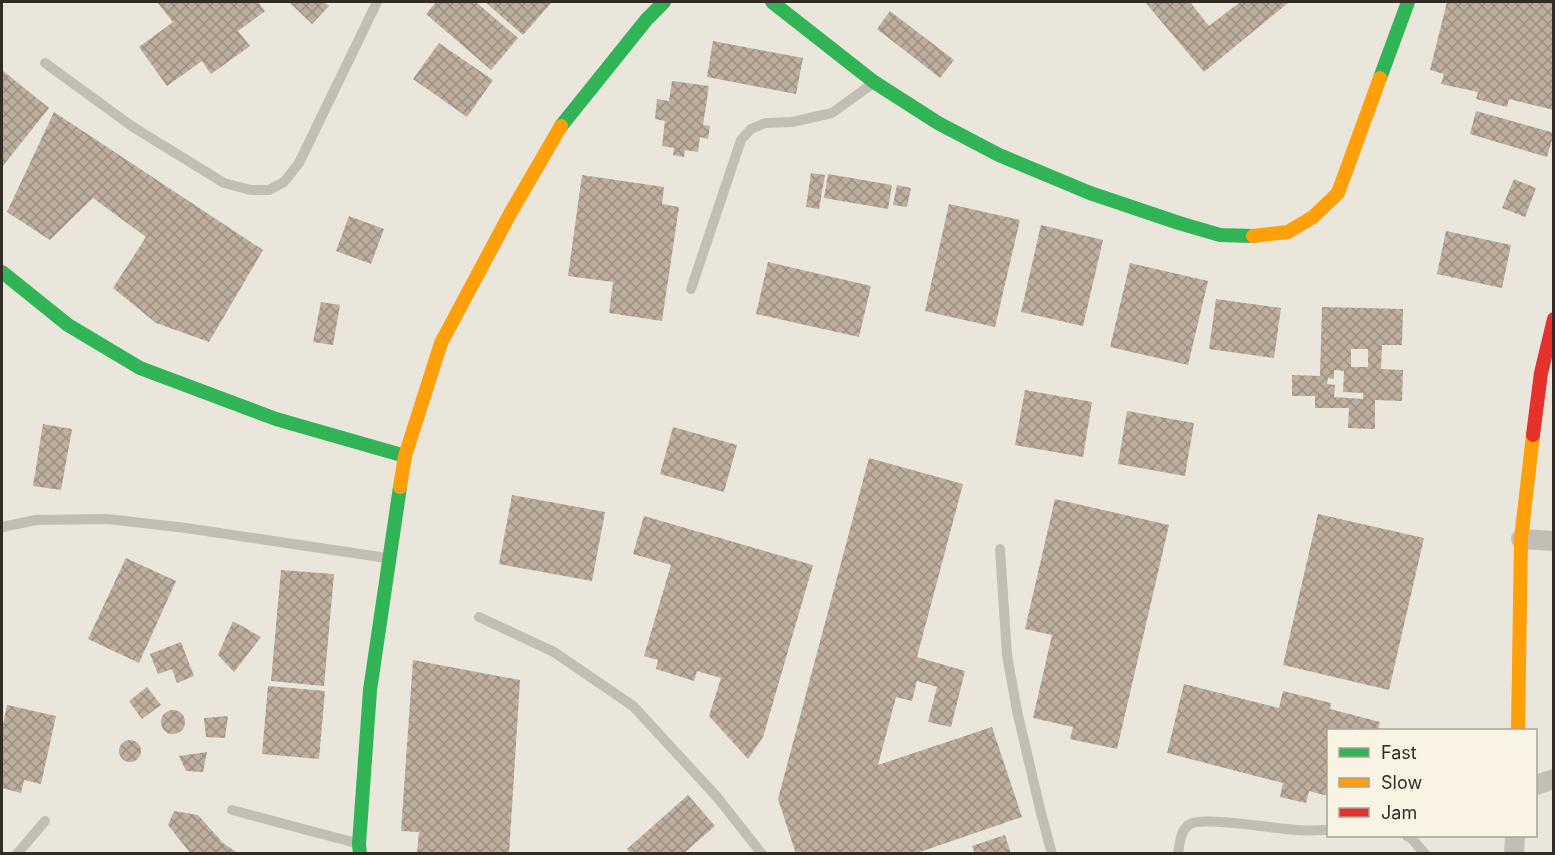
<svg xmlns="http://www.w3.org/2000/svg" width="1555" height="855" font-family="Inter,sans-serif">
<defs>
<pattern id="building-cross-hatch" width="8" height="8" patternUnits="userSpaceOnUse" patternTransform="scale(1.5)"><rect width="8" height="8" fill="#bdae9e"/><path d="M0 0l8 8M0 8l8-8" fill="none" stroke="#9a8e81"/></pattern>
</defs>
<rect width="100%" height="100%" fill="#eae6dc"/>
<g fill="url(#building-cross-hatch)" fill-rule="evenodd">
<polygon points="157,2 258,2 265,11 238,31 250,46 211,74 202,61 167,86 139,47 173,22"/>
<polygon points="289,2 324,2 329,6 312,24"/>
<polygon points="436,2 476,2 518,38 491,70 426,14"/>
<polygon points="485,2 552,2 523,35"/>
<polygon points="1145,2 1190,2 1209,26 1240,2 1289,2 1204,72"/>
<polygon points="1447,2 1554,2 1554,110 1509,99 1507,107 1476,99 1478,92 1441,84 1444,74 1430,70"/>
<polygon points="890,11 954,60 940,78 877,29"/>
<polygon points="713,41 803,58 796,94 707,77"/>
<polygon points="439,43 493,80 467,117 413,79"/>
<polygon points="2,70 49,108 2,167"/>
<polygon points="672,81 709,86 703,125 710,126 708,139 700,137 698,152 685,150 684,157 673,155 674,148 662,146 665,121 655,119 657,99 669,101"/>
<polygon points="1476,111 1554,133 1547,157 1470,134"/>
<polygon points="54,112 263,250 209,342 156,323 113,288 146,237 93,198 50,240 7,212"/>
<polygon points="811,173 825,175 819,209 806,207"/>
<polygon points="828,174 892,185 888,209 824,198"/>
<polygon points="582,175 664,187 662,204 679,207 662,321 609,313 613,282 568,276"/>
<polygon points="1514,179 1536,188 1525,217 1502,208"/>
<polygon points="897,185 911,188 907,207 893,205"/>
<polygon points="949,204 1020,220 995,327 925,311"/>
<polygon points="349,216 384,229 371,264 336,251"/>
<polygon points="1041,225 1103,240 1083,326 1021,312"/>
<polygon points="1446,231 1511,245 1502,288 1437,274"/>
<polygon points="768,262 871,286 859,337 756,314"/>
<polygon points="1130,263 1208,281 1188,365 1110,347"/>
<polygon points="1216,299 1281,308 1274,358 1209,349"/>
<polygon points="321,302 340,305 333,345 313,342"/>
<path d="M1322,307L1403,309L1402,345H1382L1381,369L1403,370L1402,401L1375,400V429L1348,428L1349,408H1315V396H1292V375L1320,376ZM1351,349H1368V367H1351ZM1334,370L1344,371L1343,392L1363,393V399L1334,397L1335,385L1327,384L1328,378L1334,379Z"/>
<polygon points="1025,390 1092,402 1083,457 1015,445"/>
<polygon points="1127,411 1194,423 1185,476 1118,464"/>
<polygon points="43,424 72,429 61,490 33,486"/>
<polygon points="673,427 737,445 724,492 660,474"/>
<polygon points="869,458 963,484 917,657 965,671 951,727 928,722 937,687 917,681 912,701 896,697 878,765 992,727 1022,817 914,854 796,854 778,799"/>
<polygon points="512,495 605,512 592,581 499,564"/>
<polygon points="1055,499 1169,525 1117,749 1070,739 1073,727 1033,718 1052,635 1025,629"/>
<polygon points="1318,514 1424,538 1389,690 1283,665"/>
<polygon points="644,516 813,565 763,737 748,759 709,716 721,678 697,671 694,681 656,669 658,660 644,656 671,565 633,554"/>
<polygon points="126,558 176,581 139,663 88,639"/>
<polygon points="281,570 334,574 324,686 271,681"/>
<polygon points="233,621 261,637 234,672 218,655"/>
<polygon points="181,642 194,676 177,683 172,669 158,674 150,654"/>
<polygon points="413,660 520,680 509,854 417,854 419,832 401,831"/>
<polygon points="1184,684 1279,708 1283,691 1331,703 1330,709 1380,722 1378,730 1328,730 1328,796 1309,791 1306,803 1280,797 1283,783 1167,753"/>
<polygon points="268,686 325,691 319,759 262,754"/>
<polygon points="147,687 161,705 142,719 129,701"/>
<polygon points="7,705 56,716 41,784 24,780 21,793 2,788 3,776 2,775 2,729"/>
<circle cx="173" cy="722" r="12"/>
<polygon points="228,716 225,738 206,737 204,718"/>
<circle cx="130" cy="751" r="11"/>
<polygon points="207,752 203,772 186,771 179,756"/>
<polygon points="688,795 715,826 683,854 631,854 627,849"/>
<polygon points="174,811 198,815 223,843 239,854 191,854 168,825"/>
<polygon points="1005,835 1011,854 975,854 972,846"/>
</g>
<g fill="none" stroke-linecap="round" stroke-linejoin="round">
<g stroke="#c2beb6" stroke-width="10">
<polyline points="45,63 133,127 224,183 251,190 269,190 284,182 299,163 377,2"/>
<polyline points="691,289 741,140 751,129 765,123 792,122 832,113 872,84"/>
<polyline points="2,527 36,520 107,519 186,528 387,558"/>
<polyline points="1000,549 1007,655 1017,711 1041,813 1052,854"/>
<polyline points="479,617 554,652 633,706 717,797 762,854"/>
<polyline points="232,810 356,843"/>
<polyline points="1407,836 1412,839 1425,854"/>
<polyline points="17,854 45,821"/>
<path d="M1178,854C1180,843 1180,830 1190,824C1203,816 1276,829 1296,830C1307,831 1318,830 1328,830"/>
</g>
<g stroke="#c2beb6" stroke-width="20">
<polyline points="1521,539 1554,541"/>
<polyline points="1536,785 1554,779"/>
<polyline points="1514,854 1515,836"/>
</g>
<g stroke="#30b455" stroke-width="14">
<polyline points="772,2 874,82 938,123 999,155 1090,193 1179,223 1220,235 1253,236"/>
<polyline points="1380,78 1408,2"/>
<polyline points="561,126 647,19 664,2"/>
<polyline points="2,272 68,325 140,368 276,419 405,456"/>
<polyline points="360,854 359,844 370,690 400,487"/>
</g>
<g stroke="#ff9f0a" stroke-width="14">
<polyline points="1253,236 1288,232 1313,217 1338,193 1380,78"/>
<polyline points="400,487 405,456 441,343 511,212 561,126"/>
<polyline points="1518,730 1521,539 1533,435"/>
</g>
<polyline stroke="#e5322d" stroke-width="14" points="1533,435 1541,373 1554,319"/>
</g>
<rect width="1555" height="855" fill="none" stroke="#322c25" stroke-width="6"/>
<rect x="1327" y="729" width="210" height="108" fill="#f8f3e2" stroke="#a9a396" stroke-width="1.5"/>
<rect x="1339" y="748" width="30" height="9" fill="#30b455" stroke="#a9a396" stroke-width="1.5"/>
<text x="1381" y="759" font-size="18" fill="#322c25">Fast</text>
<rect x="1339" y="778" width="30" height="9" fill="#ff9f0a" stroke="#a9a396" stroke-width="1.5"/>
<text x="1381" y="789" font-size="18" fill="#322c25">Slow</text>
<rect x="1339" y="808" width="30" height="9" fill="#e5322d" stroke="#a9a396" stroke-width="1.5"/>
<text x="1381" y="819" font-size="18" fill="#322c25">Jam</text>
</svg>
